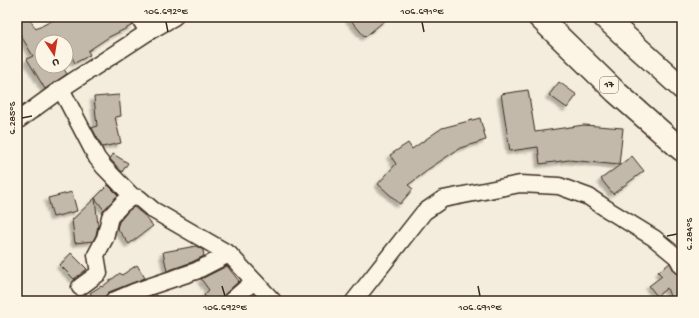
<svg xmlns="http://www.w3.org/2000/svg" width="699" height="318" font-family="'Gochi Hand',sans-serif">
<defs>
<filter id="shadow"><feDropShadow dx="-3.5" dy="3.5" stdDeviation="1" flood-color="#0004"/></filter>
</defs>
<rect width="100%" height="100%" fill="#f4eddd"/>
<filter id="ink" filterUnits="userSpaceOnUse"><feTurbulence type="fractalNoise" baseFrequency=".025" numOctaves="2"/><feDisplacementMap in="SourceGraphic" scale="8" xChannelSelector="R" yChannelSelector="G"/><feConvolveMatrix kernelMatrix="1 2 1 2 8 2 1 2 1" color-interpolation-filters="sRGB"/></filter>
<g filter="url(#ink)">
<g fill="#c3b9aa" stroke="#3b2a1e" filter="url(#shadow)">
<polygon points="28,17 36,29 59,17 130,17 133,25 109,37 88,51 90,55 75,63 66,46 66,42 42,42 42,66 62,66 67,74 45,89 27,59 33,56 17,29 17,24"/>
<polygon points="348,17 389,17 365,37"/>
<polygon points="559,82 577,95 567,108 549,95"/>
<polygon points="528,90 535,132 584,125 623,128 619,165 569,160 540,164 538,147 510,151 501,94"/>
<polygon points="119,95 121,116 115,117 121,143 102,147 92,128 97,126 94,97"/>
<polygon points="480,118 486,140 460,148 427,170 427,171 408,185 413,189 400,204 378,184 396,164 390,155 408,143 412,149 442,128"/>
<polygon points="113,154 128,163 122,172 110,159"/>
<polygon points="632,156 644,171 613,194 601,179"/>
<polygon points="108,185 118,195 104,210 95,198"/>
<polygon points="72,192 77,211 53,217 48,198"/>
<polygon points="95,198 98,225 96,235 93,241 75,243 72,220"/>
<polygon points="134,207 145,216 153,226 129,244 117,228 119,222 128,211"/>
<polygon points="196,246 203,250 204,256 192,262 167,271 163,252"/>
<polygon points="71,253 87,269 74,279 60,265"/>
<polygon points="670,263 674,271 682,277 682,294 671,299 667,288 657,296 649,286 662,276 658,272"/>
<polygon points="137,265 145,278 109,292 105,296 104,301 96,301 90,293 101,286 102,287 120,273 122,275"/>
<polygon points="227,266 239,281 225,294 222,298 222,301 209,301 204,295 209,290 201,279"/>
<polygon points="156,294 161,301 137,301 154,295"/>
</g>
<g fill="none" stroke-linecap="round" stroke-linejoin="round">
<defs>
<g id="street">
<polyline points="139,17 148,32"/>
<polyline points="61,89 97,158 104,167 133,197 139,198 153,210 229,254 273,301"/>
<polyline points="17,121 61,89 148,32 174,17"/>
<polyline points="80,287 99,273 96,255 105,238 110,217 122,204 130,198 133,197"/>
<polyline points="113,301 134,292 151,286 196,271 229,254"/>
<polyline points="231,301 254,281"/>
<polyline points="354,301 424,212 443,199 520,184 559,186 589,197 610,211 654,238 677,257 682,266"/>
</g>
<g id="highway">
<polyline points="539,17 616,92 682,150"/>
<polyline points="604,17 682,88"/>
</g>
</defs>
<use href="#street" stroke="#3b2a1e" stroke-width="19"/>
<use href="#highway" stroke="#3b2a1e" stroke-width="25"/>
<use href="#street" stroke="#fcf5e5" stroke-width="16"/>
<use href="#highway" stroke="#fcf5e5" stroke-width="22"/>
</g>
</g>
<path fill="none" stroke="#3b2a1e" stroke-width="1.5" d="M166,22L168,32M422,22L424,32M22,118L32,116M667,236L677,234M222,286L225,296M478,286L480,296"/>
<g text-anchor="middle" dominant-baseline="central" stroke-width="3.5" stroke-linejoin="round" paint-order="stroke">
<rect fill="#fcf5e5" stroke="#75675a" stroke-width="1" x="600" y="77" width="18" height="16" rx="3"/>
<g font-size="10" font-weight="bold" fill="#3b2a1e">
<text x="609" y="85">17</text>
</g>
</g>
<rect width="699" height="318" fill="none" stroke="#fcf5e5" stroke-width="44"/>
<g transform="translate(54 54) rotate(168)"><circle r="19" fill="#fcf5e5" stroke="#afa495"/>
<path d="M0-3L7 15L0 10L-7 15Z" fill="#c8321e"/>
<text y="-6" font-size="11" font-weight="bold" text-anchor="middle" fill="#3b2a1e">U</text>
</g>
<rect x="22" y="22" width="655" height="274" fill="none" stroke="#3b2a1e" stroke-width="1.5"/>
<g font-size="10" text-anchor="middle" fill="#3b2a1e">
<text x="166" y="14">106.692°E</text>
<text x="422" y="14">106.691°E</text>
<text transform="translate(11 118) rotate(-90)" y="4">6.285°S</text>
<text transform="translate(688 234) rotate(-90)" y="4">6.284°S</text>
<text x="225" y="310">106.692°E</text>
<text x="480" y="310">106.691°E</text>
</g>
</svg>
